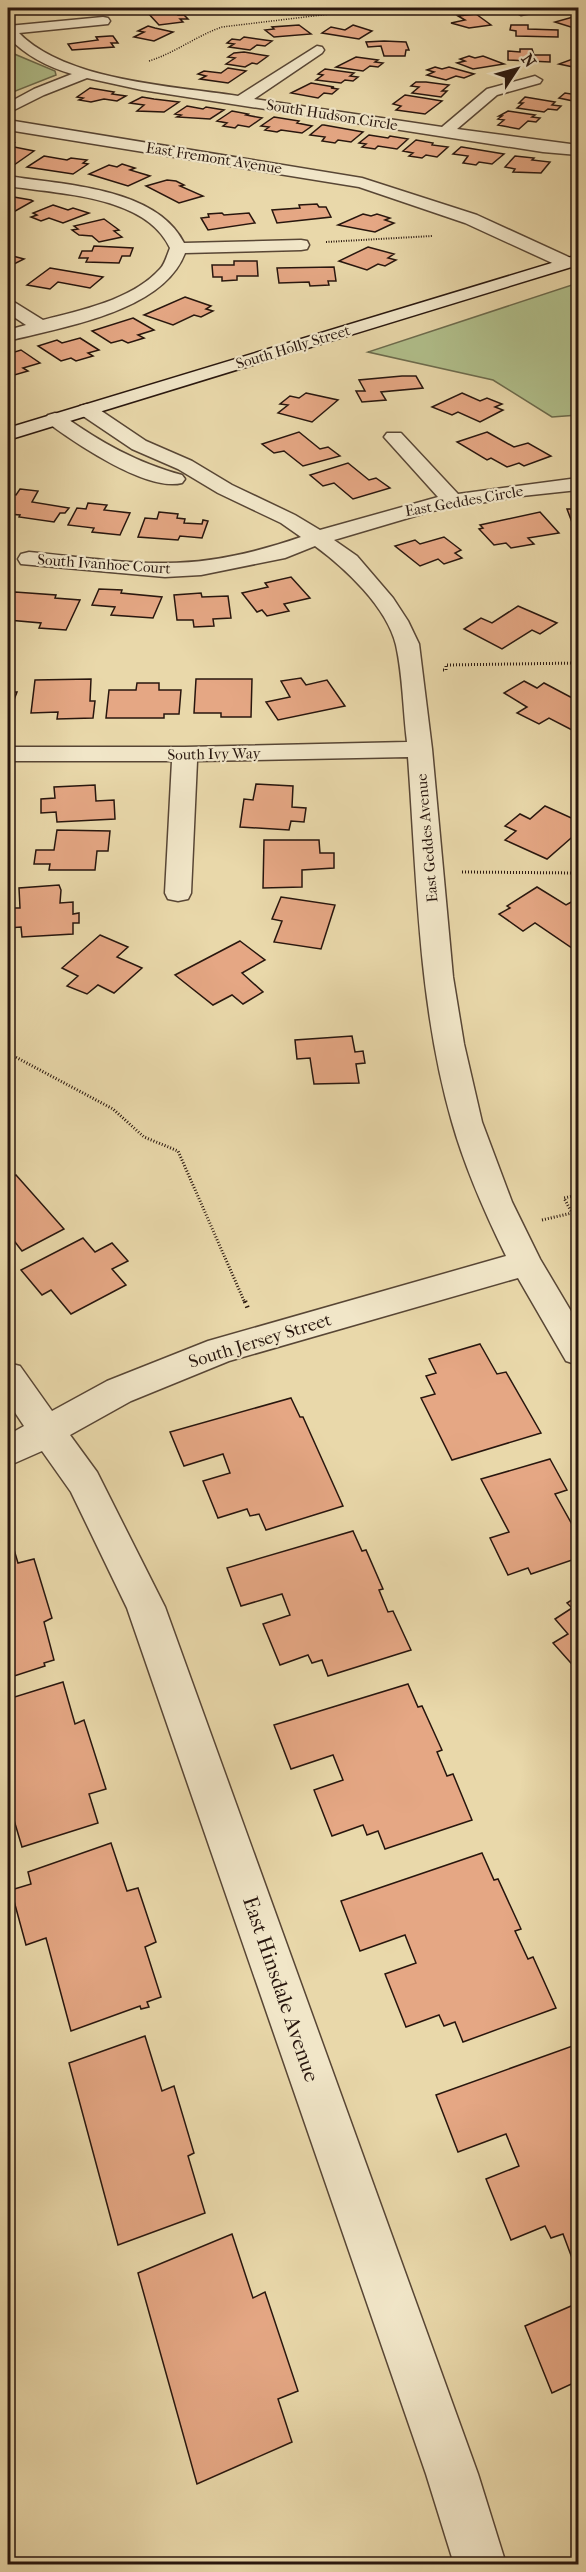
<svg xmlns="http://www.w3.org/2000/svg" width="586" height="2572" font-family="'IM FELL French Canon',serif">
<rect width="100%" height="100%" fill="#e9d8aa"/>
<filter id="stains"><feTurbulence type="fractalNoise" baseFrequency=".00333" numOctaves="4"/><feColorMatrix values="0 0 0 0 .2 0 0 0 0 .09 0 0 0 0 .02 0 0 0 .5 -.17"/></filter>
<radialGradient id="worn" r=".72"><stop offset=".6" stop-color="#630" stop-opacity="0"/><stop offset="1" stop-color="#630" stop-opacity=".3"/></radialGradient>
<g fill="#b1c08c" stroke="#6c6b4d" stroke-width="1.5">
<polygon points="8,49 12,53 55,71 56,75 8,94"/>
<polygon points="578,283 578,415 552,417 493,380 368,352"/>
</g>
<g fill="#e5a784" stroke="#28160e" stroke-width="1.5">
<polygon points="38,8 76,8 68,8 67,13 38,13"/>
<polygon points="172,11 178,15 184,15 188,19 180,19 183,22 159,25 148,13"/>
<polygon points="476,14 491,25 469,28 451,23 465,20 458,16"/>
<polygon points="573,17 578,18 578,27 574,28 555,22"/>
<polygon points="299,25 311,34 274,37 265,30 274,29 272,27"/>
<polygon points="353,25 372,31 359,39 322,33 331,27 345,30"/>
<polygon points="511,25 528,25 528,29 558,30 558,37 516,36 516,31 510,30"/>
<polygon points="148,26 155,28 173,32 154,41 134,37 144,32 138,31"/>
<polygon points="110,36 113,36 118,43 111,43 114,47 72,50 68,44 98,40 96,37"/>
<polygon points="244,37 272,41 265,46 257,45 250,50 229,47 234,44 227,43 232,39 240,40"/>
<polygon points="384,41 406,42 409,50 406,50 405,56 384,56 381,46 368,47 366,42"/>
<polygon points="520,49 532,49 534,55 550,55 550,62 508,60 508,51 520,52"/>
<polygon points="244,52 268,56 257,64 252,63 245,67 226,64 235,58 228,57 234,53"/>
<polygon points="469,56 475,58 483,56 504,64 473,69 457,63 465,61 460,59"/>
<polygon points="356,57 378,60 375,62 383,63 378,67 370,66 363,71 336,67"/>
<polygon points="578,57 578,68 559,64"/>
<polygon points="435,67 442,69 449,67 474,74 464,78 456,76 446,80 427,75 434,72 427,70"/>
<polygon points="228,68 246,71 228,83 200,79 206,76 198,74 204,71 221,73"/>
<polygon points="325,69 354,73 350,76 358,77 353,81 345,80 341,83 316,80 323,75 318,74"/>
<polygon points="416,82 426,82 449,85 442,91 447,91 441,97 412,93 419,87 411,86"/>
<polygon points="311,83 334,87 331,88 338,89 332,94 324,93 318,98 291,93"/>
<polygon points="90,88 114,92 112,94 126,96 117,101 104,99 91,102 79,100 83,98 77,97"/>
<polygon points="578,88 578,102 559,98 565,93 571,94"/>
<polygon points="405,95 424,98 442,101 425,114 396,110 401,106 393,104"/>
<polygon points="142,97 154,99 179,102 164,112 137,111 144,105 130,103"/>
<polygon points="525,97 555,102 552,105 561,106 557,110 548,109 544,112 517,108 523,103 519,103"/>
<polygon points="187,106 203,109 206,107 224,110 210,119 177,117 181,115 175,114"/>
<polygon points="232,111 248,114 246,115 262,118 249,127 238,125 235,128 223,126 227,123 217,121"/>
<polygon points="508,111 535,115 532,117 540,118 536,122 528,121 519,129 498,125 504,120 498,119 502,116 499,116"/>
<polygon points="274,117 299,121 297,123 312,126 302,133 281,130 277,132 265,130 269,127 261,126"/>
<polygon points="322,125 324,125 363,132 351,142 338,140 335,143 322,141 325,137 310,135"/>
<polygon points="369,135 388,138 390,136 408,139 397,149 378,146 375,149 362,147 366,144 359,143"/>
<polygon points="416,140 433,143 432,145 448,147 437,157 426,155 422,158 409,156 413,153 403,151"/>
<polygon points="8,142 14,143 9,146 34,151 14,165 8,164"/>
<polygon points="461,147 462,147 504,154 492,164 479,162 476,165 463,163 468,156 453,154"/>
<polygon points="44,156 67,160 71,158 87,160 83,163 88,164 73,174 27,167"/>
<polygon points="515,156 534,158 532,160 550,162 541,173 513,172 515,169 505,167"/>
<polygon points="122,164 135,168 130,170 150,176 128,186 89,174 109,165 117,167"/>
<polygon points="167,180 176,181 184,185 180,186 203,196 179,203 146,186"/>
<polygon points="8,196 31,200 33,201 10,214 8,214"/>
<polygon points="317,204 319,207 326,207 331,217 277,223 272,210 300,208 299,205"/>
<polygon points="53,205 68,210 73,208 89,213 63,223 49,218 41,221 31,217 37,215 33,213"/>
<polygon points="222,213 224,215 249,213 255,223 208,230 201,218 209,217 208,214"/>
<polygon points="363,214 371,216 377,214 390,218 385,220 394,223 375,232 338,225"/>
<polygon points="104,219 119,230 114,231 122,237 99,242 92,236 79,235 72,230 78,229 74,226"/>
<polygon points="94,246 133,248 130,256 122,256 119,263 86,262 88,258 79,258 82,251 92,251"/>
<polygon points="368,247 394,254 388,258 396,260 385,266 378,264 367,270 339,261"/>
<polygon points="8,253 11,254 9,255 24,259 8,267"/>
<polygon points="234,261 257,261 258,276 237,276 237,280 222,281 222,277 213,277 212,265 234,265"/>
<polygon points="334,267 336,281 328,281 329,285 310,286 309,282 279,283 277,268"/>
<polygon points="50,268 103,277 90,288 58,282 50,289 27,285"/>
<polygon points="185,297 211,306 206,309 213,311 201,317 194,315 173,325 144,315"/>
<polygon points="133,318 154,330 138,335 144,338 128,343 122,340 111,343 92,331"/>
<polygon points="80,338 99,350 88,353 93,356 76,361 71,358 61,361 38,346 57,340 62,343"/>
<polygon points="21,350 40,363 23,368 28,371 11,376 8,374 8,354"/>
<polygon points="402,376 416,376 423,388 381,392 386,400 362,402 356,391 365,391 359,380"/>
<polygon points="306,393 338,400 312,422 278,413 288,405 280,404 290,396 299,398"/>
<polygon points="462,393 480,401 487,398 502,404 495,407 503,410 480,422 458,412 452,415 432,407"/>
<polygon points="299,432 320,449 328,447 340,456 303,466 284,451 274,453 262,444"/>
<polygon points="487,432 514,447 528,443 551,456 524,466 519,463 507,467 491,458 487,460 457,442"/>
<polygon points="348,463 369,480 376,478 390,488 353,499 334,483 323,486 310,475"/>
<polygon points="20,489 38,491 32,502 69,508 65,513 60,513 54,522 19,517 20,515 8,514 8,494 16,495"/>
<polygon points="88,503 107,505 104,510 130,513 120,535 92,532 94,528 68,525 77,508 86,509"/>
<polygon points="567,509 578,509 578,533 576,533"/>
<polygon points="159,512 178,514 177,518 185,519 184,523 202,524 203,520 208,521 202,538 180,536 178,540 138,537 145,518 157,519"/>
<polygon points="540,512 559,533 528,538 534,544 511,548 506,543 494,545 479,529 483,528 480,525"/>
<polygon points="444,537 461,550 455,553 462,558 444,564 438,559 420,566 395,546 415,540 420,544"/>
<polygon points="291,577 310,598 284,604 289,611 267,616 262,610 257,612 242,593 268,587 265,583"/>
<polygon points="99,589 122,590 121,593 162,597 153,618 111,615 115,607 92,605"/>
<polygon points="15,592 56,595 55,598 80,600 66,630 39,628 41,623 8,620 8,607"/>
<polygon points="201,593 202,597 228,596 231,618 213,619 214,626 194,627 193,620 177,620 174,595"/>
<polygon points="518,606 557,623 540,634 532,630 502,649 464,629 481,618 492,623"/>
<polygon points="301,678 306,685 327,680 345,706 278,720 266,702 290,697 281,681"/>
<polygon points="91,679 90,701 95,701 93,718 57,719 58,712 31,713 35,680"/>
<polygon points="196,679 252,679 251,717 221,717 221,713 194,713"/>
<polygon points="524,681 537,688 544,683 578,701 578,706 574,708 578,710 578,730 576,732 549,718 539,724 517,713 527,707 504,693"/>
<polygon points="137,683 159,683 159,690 181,690 179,714 164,714 164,718 106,718 109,690 136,690"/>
<polygon points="8,692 17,692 8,715"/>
<polygon points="256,784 293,786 292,807 306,808 304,822 291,821 289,830 240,827 244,799 253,800"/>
<polygon points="95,785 96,801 114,800 115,819 57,822 56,812 41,813 41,799 55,798 54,787"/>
<polygon points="545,806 578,821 578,832 547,859 505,840 516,831 505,826 520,814 530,819"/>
<polygon points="57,830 110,831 108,851 97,851 95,870 49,870 50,864 34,864 36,850 54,850"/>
<polygon points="264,840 319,840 320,853 334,853 334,868 302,870 302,887 263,888"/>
<polygon points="59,885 61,890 60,903 73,902 73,914 79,913 79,923 73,923 73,934 22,937 21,927 8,928 8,908 20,908 19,888"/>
<polygon points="537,887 566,905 575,900 578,903 578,944 572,948 535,923 523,931 499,914 510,908 507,906"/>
<polygon points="281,897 335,905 321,949 274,942 282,921 272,919"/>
<polygon points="100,935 128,947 117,957 142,968 114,993 98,985 87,994 67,986 78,976 62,968"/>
<polygon points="240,941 265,960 242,973 263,992 243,1004 232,995 213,1005 175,975"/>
<polygon points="352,1036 355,1052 363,1051 365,1063 356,1064 359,1083 314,1084 310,1058 297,1059 295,1040"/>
<polygon points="16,1175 64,1229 22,1251 8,1233 8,1179"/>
<polygon points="83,1238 95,1252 112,1243 128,1261 112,1269 126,1285 71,1314 51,1290 42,1295 21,1270"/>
<polygon points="480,1344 497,1374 506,1372 541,1433 452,1460 421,1398 435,1394 426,1376 436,1373 429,1359"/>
<polygon points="291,1398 300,1417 303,1417 343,1506 266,1530 259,1514 250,1516 247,1509 218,1518 203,1481 230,1473 223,1454 184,1466 170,1432"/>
<polygon points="550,1459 567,1490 555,1494 578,1535 578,1558 531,1574 528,1568 508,1575 490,1538 509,1532 481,1479"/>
<polygon points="353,1531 362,1551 366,1550 383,1589 379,1590 388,1612 393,1611 411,1650 328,1676 322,1660 312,1663 308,1655 280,1665 263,1624 290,1615 282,1594 241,1606 227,1568"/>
<polygon points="12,1543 18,1563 34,1559 52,1618 44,1622 54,1660 44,1663 45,1666 8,1678 8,1545"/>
<polygon points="578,1596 578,1671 553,1643 568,1634 555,1619 572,1608 567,1603"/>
<polygon points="63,1682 75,1724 84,1720 106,1789 89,1794 98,1823 22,1847 8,1800 8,1699"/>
<polygon points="408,1684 418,1707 422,1706 442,1750 437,1752 447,1776 453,1774 472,1820 385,1849 378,1831 367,1835 363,1825 332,1836 314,1790 343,1780 333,1755 291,1769 274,1725"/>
<polygon points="111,1843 127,1891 138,1888 156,1942 145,1947 161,1997 147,2002 149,2007 141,2009 140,2006 71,2031 46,1938 26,1945 11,1890 31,1884 28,1872"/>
<polygon points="482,1853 494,1880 498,1879 521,1929 515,1931 528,1959 533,1957 556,2008 463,2042 455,2022 444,2026 439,2015 406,2027 385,1974 416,1963 405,1935 360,1951 341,1901"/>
<polygon points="145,2036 162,2091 174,2086 194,2153 188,2156 205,2213 118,2245 69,2063"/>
<polygon points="578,2044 578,2255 572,2258 563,2234 551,2238 545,2226 511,2240 486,2179 519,2166 506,2134 458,2152 436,2095"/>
<polygon points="232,2234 253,2298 265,2292 298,2391 278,2399 292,2442 197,2484 138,2273"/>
<polygon points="578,2303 578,2381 552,2393 525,2326"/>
</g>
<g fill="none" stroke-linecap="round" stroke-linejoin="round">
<defs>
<g id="minor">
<polygon points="516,8 542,8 540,11 521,15 514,11"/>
<path d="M103,17L108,18L110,21L108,24L19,33C66,81 173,86 238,96L317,46L322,47L324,50L322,53L254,99L442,127L487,89L535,76L542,80L540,83L497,95L457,129L578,145V155L543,152L142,90L87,78L44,95L8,113V103L34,89L72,74C48,67 26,56 8,37V26Z"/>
<polygon points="8,120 362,178 477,215 573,259 576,263 573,267 561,267 465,223 359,187 8,130"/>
<path d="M8,176C63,185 156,187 184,243L301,240L307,241L309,245L307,249L301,250L185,253C163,312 62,327 8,341V330L26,325L8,313V301L14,302L43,320C81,310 132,300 160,269C165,264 167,255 170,248C146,195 57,194 8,186Z"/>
<path d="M87,404L94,406L146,441L192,461L232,485L295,515L320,530L438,497L384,437L387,433H401L458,494L578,478V490L522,496L432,511L334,540L357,556L393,598L408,621L419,644L432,749L453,977L464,1044L482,1122L512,1202L540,1259L578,1323V1365L566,1361L518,1278L229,1361L131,1401L70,1435L97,1472L165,1607L478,2474L506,2564H454L426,2474L127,1608L71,1492L42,1451L8,1466V1435L24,1426L8,1402V1363L20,1366L52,1411L107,1381L208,1341L506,1256C485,1213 465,1168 452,1122C418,1004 417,878 408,757L197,761L191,893L188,899L178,901L168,899L165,893L172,761H8V747H185L407,742C403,710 403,676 396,645C387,607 345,568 315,546L285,558L201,575L165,577L21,564L18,559L21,554L29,552C74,556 121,564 166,563C212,563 258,552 301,537L281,523L218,493L178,469L132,449L80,414L77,410L80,406Z"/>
<path d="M55,413L62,415C100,442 137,463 182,475L185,479L182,483C147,492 77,444 48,423L45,419L48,415Z"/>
</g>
<polygon id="secondary" points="578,255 578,265 8,440 8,428"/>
</defs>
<use href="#minor" stroke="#584635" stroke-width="3"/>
<use href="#secondary" stroke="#28160e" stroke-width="3"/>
<path stroke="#28160e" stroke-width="1.5" stroke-dasharray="1 1.5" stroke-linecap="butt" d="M149,61C175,53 196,36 222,27L380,8"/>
<polyline stroke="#28160e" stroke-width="2" stroke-dasharray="1 1.5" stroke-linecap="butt" points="326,242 432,236"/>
<g stroke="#28160e" stroke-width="3" stroke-dasharray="1 2" stroke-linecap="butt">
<polyline points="443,670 446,670 446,665 578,663"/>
<polyline points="462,872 578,873"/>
<polyline points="8,1053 113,1109 144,1137 178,1151 245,1303"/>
<polyline points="542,1220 572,1213 564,1198 578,1195"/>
</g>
<polyline stroke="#28160e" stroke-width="4.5" stroke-dasharray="1.5 4" stroke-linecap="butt" points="245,1301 248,1309"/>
<use href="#minor" fill="#f1e6c8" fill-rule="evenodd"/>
<use href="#secondary" fill="#f1e6c8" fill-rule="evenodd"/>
</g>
<g text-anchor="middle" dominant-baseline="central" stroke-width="4.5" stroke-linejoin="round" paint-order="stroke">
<g font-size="15" fill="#28160e" stroke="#f1e6c8">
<text transform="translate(332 115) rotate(9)">South Hudson Circle</text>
<text transform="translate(214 158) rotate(9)">East Fremont Avenue</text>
<text transform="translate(293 347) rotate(-17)">South Holly Street</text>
<text transform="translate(464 501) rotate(-10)">East Geddes Circle</text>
<text transform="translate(104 564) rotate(4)">South Ivanhoe Court</text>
<text transform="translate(214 754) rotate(-1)">South Ivy Way</text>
<text transform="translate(427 838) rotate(-95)">East Geddes Avenue</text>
</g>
<g font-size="18" fill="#28160e" stroke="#f1e6c8">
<text transform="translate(260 1341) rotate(-17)">South Jersey Street</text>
</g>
<g font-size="21" fill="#28160e" stroke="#f1e6c8">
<text transform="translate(281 1989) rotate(71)">East Hinsdale Avenue</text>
</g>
</g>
<rect width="586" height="2572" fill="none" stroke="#e9d8aa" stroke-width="30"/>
<rect x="9" y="9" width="568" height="2554" fill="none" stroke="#28160e" stroke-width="3"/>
<rect x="15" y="15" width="556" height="2542" fill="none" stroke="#28160e" stroke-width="1.5"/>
<g transform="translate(517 69) rotate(54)" stroke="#f1e6c8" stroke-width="4.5" paint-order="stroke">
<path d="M0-4.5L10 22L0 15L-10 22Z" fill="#28160e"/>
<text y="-9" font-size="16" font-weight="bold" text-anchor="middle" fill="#28160e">N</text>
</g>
<rect width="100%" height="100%" filter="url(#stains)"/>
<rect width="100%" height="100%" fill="url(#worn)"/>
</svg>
